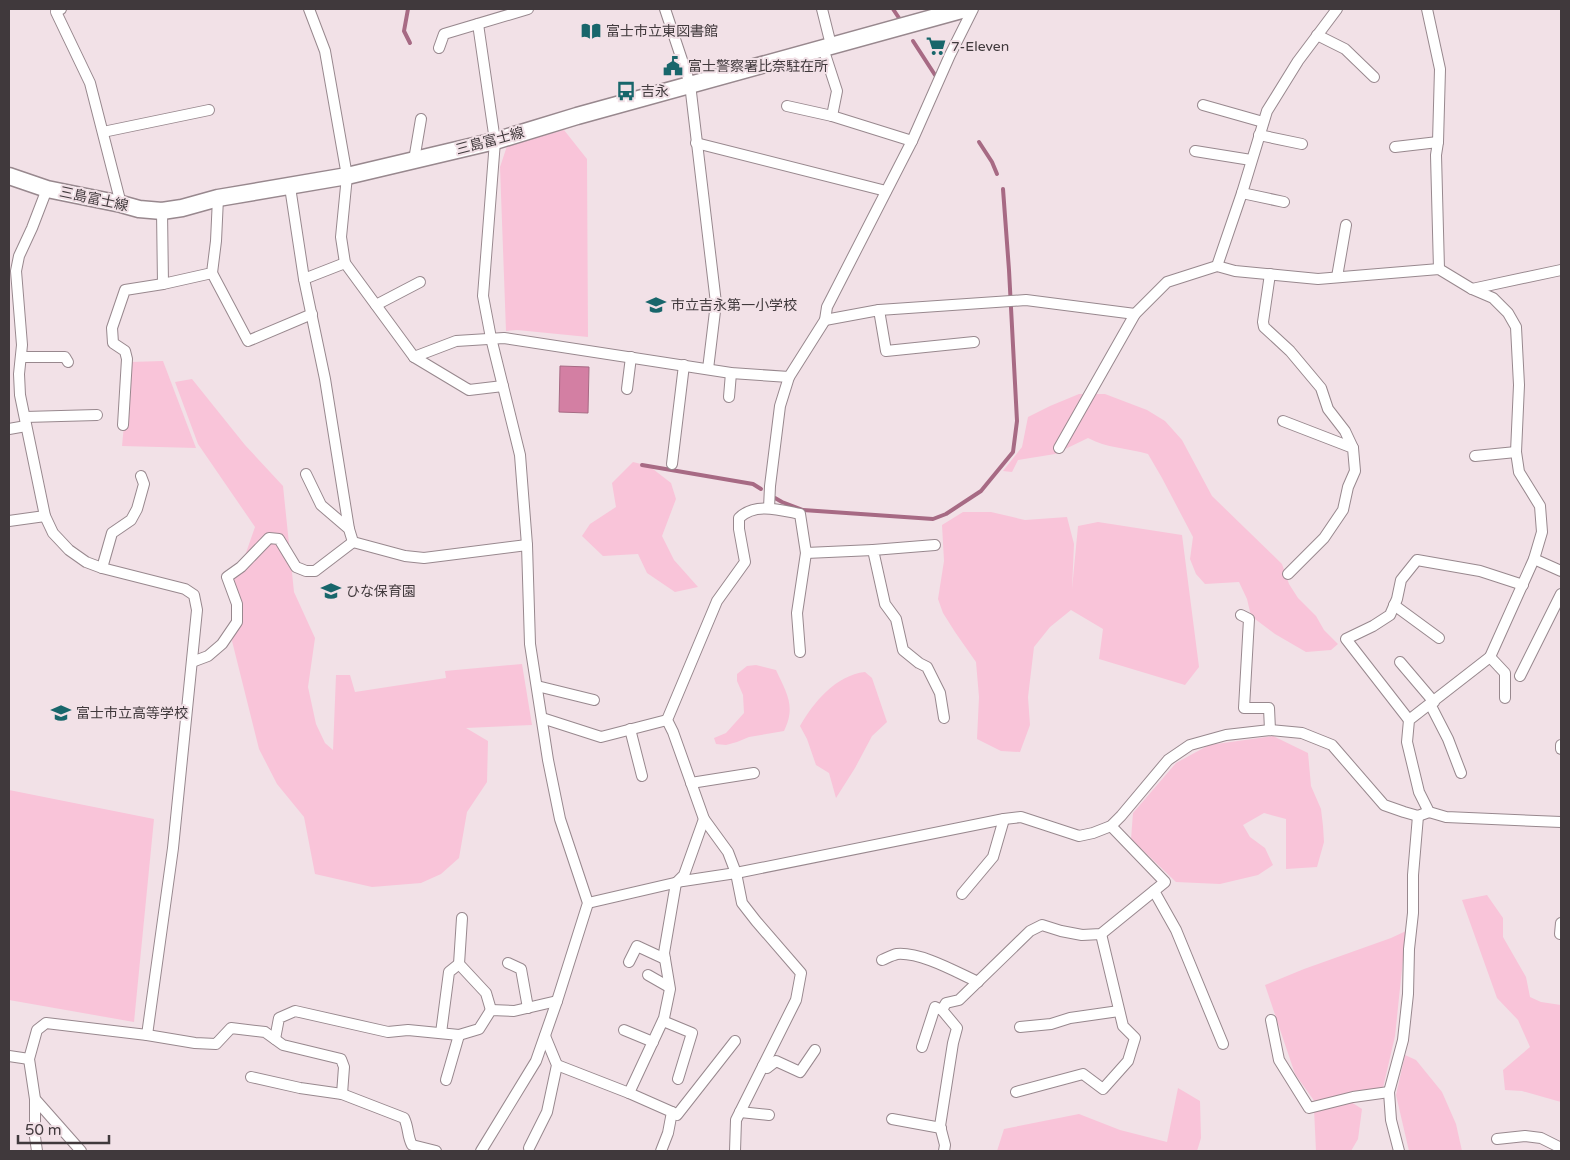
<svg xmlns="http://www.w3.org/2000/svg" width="1570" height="1160" font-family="'Varela Round','Noto Sans JP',sans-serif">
<rect width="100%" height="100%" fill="#f2e1e7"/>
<g fill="#f9c4d9">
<polygon points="564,130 587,159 588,337 517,330 506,331 500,167 507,146"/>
<polygon points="163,361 196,448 122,446 130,362"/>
<polygon points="192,379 245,445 283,486 294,592 315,638 308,687 316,724 325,743 333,750 336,675 350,675 355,692 446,678 445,671 522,664 532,725 466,728 488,741 487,782 467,812 459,858 441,874 421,883 372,887 315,874 304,817 277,784 259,749 232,641 240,610 227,577 241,567 255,527 198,444 175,382"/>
<path d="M1079,394H1105L1147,410L1165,421L1182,440L1212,496L1282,564L1289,584L1298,598L1316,616L1324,630L1338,644L1331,650L1306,652L1275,634L1251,616L1247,599L1239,582L1205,584L1196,574L1190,559L1193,537L1162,478L1148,454C1128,448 1106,448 1088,438L1055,454L1018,460L1012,472L1003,471L1022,447L1028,417L1050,406Z"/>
<polygon points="633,462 649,466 671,483 676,499 662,536 674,560 698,587 675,592 647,573 638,554 603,556 582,536 590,524 616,507 612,483"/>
<polygon points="963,512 991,512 1025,520 1067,517 1074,544 1072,589 1078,526 1098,522 1182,535 1199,667 1185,685 1099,659 1103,629 1071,610 1050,627 1034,647 1028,697 1030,725 1020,752 1001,751 977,739 979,697 976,662 955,632 943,613 938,599 944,561 942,525"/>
<path d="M756,665L776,670C787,694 796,706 784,731L749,737L737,742L726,745L716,744L714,738L726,733L744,713L743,695L737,681V674L747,666Z"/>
<path d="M865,672L872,678L887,722L872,736L855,768L836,798L829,773L816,765L807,739L800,726C813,703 836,675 865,672Z"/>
<polygon points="1273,736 1308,753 1311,786 1321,809 1323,826 1324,842 1317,867 1286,869 1286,819 1264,813 1243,825 1250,837 1265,848 1273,865 1258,875 1220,884 1176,882 1131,839 1133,813 1176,763 1209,745"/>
<polygon points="9,790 154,819 134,1022 9,1000"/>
<polygon points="1487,895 1503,918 1503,937 1526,977 1530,997 1541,1002 1561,1005 1561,1102 1522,1091 1505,1090 1503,1070 1530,1047 1518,1020 1497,998 1462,900"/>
<polygon points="1406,931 1395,1036 1383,1088 1315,1102 1295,1074 1265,985 1304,969 1391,938"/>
<polygon points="1405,1055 1416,1060 1442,1092 1456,1124 1462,1151 1409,1151 1396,1095"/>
<polygon points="1178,1088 1200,1101 1201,1138 1197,1151 997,1151 1004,1129 1079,1114 1120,1130 1167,1142"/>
<polygon points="1351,1102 1362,1109 1358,1139 1351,1151 1316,1151 1314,1109"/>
</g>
<polygon fill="#d37fa3" stroke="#a76a84" points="560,366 589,367 588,413 559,412"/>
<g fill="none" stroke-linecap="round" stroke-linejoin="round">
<g stroke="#a76a84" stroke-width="4">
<polyline points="408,9 404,31 410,43"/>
<polyline points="893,9 899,18"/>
<polyline points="913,41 935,75"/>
<polyline points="979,142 992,162 997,174"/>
<polyline points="642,465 753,484 761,489"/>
<polyline points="775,498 782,502 803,510 933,519 946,514 981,491 1013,452 1017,421 1009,270 1003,189"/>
</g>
<defs>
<g id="street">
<polyline points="61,9 56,12 90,83 121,204"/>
<polyline points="309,9 325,51 347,176 341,237 345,263"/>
<polyline points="665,9 690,84 716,303 708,369"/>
<polyline points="822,9 831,45"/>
<polyline points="1427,9 1440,69 1438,142 1436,155 1439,269"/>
<polyline points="478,24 495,141 483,296 491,338 520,455 527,545 530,644 548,760 560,819 588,903 557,1001 536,1061 481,1151"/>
<polyline points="1317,35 1345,49 1374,77"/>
<polyline points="439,48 444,34 528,9"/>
<polyline points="823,48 837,91 832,116"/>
<polyline points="1203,105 1263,122"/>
<polyline points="787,106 832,116 912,141"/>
<polyline points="103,132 209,110"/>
<polyline points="1259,135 1302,144"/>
<polyline points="696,143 886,191"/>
<polyline points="1395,147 1438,142"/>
<polyline points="1195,151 1251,160"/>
<polyline points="414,160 421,119"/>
<polyline points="290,187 304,279 325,379 349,529"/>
<polyline points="47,189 32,228 19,256 16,271 22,345 19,374 20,395 45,516 53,533 69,550 86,562 102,568 185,589 194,595 197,610 173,848 147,1035 46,1023 37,1030 29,1059 35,1099 81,1151"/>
<polyline points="1242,193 1284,202"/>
<polyline points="162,211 163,284"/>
<polyline points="1217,266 1242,193 1267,111 1298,61 1337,9"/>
<polyline points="212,273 248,341 312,314"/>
<polyline points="1270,274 1263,322 1264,327 1290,351 1321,388 1328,409 1345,431 1353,448"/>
<polyline points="1337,277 1346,225"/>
<polyline points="304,279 345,263 414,357 469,390 503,386"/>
<polyline points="1472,289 1561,270"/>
<polyline points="376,305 420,282"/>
<polyline points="879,310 886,351 974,342"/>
<polyline points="825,320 879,310 1026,300 1135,314"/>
<polyline points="21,357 65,357 68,362"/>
<polyline points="414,357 456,341 504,338 731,373 789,377"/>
<polyline points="627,389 631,357"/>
<polyline points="729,397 731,373"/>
<polyline points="25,417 97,415"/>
<polyline points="1283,421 1353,448 1355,471 1348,487 1343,510 1324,538 1288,574"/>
<polyline points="123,425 127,359 125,351 113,343 112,328 125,290 163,284 212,273 216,241 218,198"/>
<polyline points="9,429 26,426"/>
<polyline points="1059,448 1135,314 1167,282 1217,266 1235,271 1318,279 1439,269 1472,289 1493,298 1508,313 1516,327 1519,385 1516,452 1519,472 1540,506 1542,532 1534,559 1490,657 1409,720 1407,742 1419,792 1429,812 1446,817 1561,822"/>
<polyline points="1475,456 1516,452"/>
<polyline points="672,464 684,365"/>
<polyline points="306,474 321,505 349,529 353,542 405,556 424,558 527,545"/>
<polyline points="769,508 770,486 780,406 789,377 825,320 827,307 912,141 950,55 973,9"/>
<polyline points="9,521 45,516"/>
<polyline points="935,545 873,550 885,604 896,619 903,650 919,663 927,667 940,693 944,718"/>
<polyline points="1534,559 1561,571"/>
<polyline points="102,568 112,533 131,520 137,509 144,484 141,476"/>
<polyline points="1394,605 1439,638"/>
<polyline points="1241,615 1249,619 1244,708 1269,708 1270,730"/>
<polyline points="800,652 797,613 806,553"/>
<polyline points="1490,657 1505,673 1505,698"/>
<polyline points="192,662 208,656 222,644 237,622 237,604 227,577 241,567 269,538 279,539 296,567 306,571 315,571 353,542"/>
<polyline points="1400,662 1434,702"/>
<polyline points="1520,676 1561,594"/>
<polyline points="537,686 594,700"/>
<polyline points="1430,704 1448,739 1461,773"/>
<polyline points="542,718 601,737 667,720"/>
<polyline points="1409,720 1346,639 1373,626 1390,615 1397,599 1401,580 1417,560 1480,571 1523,585"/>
<polyline points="630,729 642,776"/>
<polyline points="1561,745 1561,749"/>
<polyline points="691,783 754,773"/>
<polyline points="1154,891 1176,930 1223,1044"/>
<polyline points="962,894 993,857 1004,819"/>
<polyline points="588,903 683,881 736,873 1004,819 1021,817 1079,836 1093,833 1111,826 1121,816 1168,760 1190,745 1226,735 1270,730 1302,733 1332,745 1384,805 1404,812 1418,816 1429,812"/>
<polyline points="462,918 459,964 486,993 491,1010"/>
<polyline points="1560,934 1561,923"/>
<path d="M882,960C887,958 892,955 897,954C921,952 956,972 978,982"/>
<polyline points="629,962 637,946 665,959"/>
<polyline points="508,963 521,969 528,1008"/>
<polyline points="648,975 669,987"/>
<polyline points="1271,1020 1279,1060 1309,1108 1353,1097 1389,1092"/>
<polyline points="663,1021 692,1033 678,1079"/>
<polyline points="1020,1027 1051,1024 1070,1018 1119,1011"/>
<polyline points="624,1030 653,1042"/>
<polyline points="441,1033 449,972 459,964"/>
<polyline points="147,1035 195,1043 216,1044 231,1028 265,1032 283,1045 341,1059 344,1067 342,1094"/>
<polyline points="275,1039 279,1018 295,1011 388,1032 408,1030 459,1035 479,1029 491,1010 514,1011 557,1001"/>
<polyline points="922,1047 935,1007 942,1010"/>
<polyline points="9,1056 29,1059"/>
<polyline points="557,1065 629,1093 664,1018 670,989 664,953 676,883 684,875 704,819"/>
<polyline points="763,1066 767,1068 776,1061 800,1072 815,1050"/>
<path d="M251,1077L300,1088L342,1094L404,1118C409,1128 407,1136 412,1145L436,1151"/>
<polyline points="446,1080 459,1035"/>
<polyline points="1016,1092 1083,1074 1103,1089 1128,1061 1135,1038 1123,1026 1101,934"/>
<polyline points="629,1093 672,1112 668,1133 661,1151"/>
<polyline points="35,1099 35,1137 37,1151"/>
<polyline points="672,1112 677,1115 735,1041"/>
<polyline points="740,1112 769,1115"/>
<polyline points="892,1119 941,1128"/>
<polyline points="1497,1139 1525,1136 1541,1138 1561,1148"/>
<polyline points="529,1148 547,1112 557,1065 545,1036"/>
<path d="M735,1151L736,1120L796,1000L801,973L756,921L742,903L736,873L728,852L704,819L673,732L667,720L717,601L745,562L739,529V518C755,502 780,510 800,514L806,553L873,550"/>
<polyline points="944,1151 945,1145 940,1126 953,1043 957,1028 942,1010 946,1003 959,1000 1030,931 1042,925 1061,931 1082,935 1101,934 1165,882 1111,826"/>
<polyline points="1399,1151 1391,1120 1389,1092 1403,1040 1408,994 1409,949 1413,913 1413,875 1418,816"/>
</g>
<polyline id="primary" points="9,176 47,189 121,204 139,209 162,211 182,208 218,198 347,176 495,141 577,116 965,9"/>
</defs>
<use href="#street" stroke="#98888e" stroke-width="12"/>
<use href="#primary" stroke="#98888e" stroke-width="19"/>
<use href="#street" stroke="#fff" stroke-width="10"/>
<use href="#primary" stroke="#fff" stroke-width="16"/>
</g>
<defs>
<symbol id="library-bare" viewBox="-9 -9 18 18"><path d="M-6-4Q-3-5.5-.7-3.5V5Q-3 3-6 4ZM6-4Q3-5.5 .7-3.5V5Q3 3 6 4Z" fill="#18666b" stroke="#f2e1e7" stroke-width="2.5" paint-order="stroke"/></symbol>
<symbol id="supermarket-bare" viewBox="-9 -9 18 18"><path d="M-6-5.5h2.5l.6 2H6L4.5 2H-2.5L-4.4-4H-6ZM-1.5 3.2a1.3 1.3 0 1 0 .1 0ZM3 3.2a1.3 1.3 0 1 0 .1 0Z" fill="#18666b" stroke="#f2e1e7" stroke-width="2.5" paint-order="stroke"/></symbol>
<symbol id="civic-bare" viewBox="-9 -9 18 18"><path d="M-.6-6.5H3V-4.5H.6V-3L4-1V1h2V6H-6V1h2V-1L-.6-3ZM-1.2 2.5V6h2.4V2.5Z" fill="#18666b" stroke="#f2e1e7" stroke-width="2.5" paint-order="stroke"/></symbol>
<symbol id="bus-bare" viewBox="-9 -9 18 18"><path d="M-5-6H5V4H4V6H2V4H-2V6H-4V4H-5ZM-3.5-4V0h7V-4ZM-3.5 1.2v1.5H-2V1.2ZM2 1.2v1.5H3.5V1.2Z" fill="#18666b" stroke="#f2e1e7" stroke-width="2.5" paint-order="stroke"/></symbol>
<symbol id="school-bare" viewBox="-9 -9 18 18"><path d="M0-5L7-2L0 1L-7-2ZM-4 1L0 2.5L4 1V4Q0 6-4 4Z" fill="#18666b" stroke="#f2e1e7" stroke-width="2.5" paint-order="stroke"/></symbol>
</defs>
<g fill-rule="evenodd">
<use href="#library-bare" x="577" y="17" width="28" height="28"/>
<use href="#supermarket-bare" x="922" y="32" width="28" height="28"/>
<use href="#civic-bare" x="659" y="52" width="28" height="28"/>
<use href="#bus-bare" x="612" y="77" width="28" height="28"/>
<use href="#school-bare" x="642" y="291" width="28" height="28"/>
<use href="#school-bare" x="317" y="577" width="28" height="28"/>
<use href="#school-bare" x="47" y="699" width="28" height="28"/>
</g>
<g text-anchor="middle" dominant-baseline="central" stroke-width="4" stroke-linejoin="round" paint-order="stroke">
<g font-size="14" fill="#40393c" stroke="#f2e1e7" text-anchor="start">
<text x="606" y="31">富士市立東図書館</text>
<text x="951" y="46">7-Eleven</text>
<text x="688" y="66">富士警察署比奈駐在所</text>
<text x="641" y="91">吉永</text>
<text x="671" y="305">市立吉永第一小学校</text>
<text x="346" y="591">ひな保育園</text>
<text x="76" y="713">富士市立高等学校</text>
</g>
<g font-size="14" fill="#40393c" stroke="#f2e1e7">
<text transform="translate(490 141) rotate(-15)">三島富士線</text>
<text transform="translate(94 199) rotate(12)">三島富士線</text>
</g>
</g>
<rect width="1570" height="1160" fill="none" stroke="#40393c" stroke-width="20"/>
<path d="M18 1135v8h91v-8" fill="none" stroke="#40393c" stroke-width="2.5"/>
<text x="25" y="1135" font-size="15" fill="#40393c" stroke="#f2e1e7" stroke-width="4" paint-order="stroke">50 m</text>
</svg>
